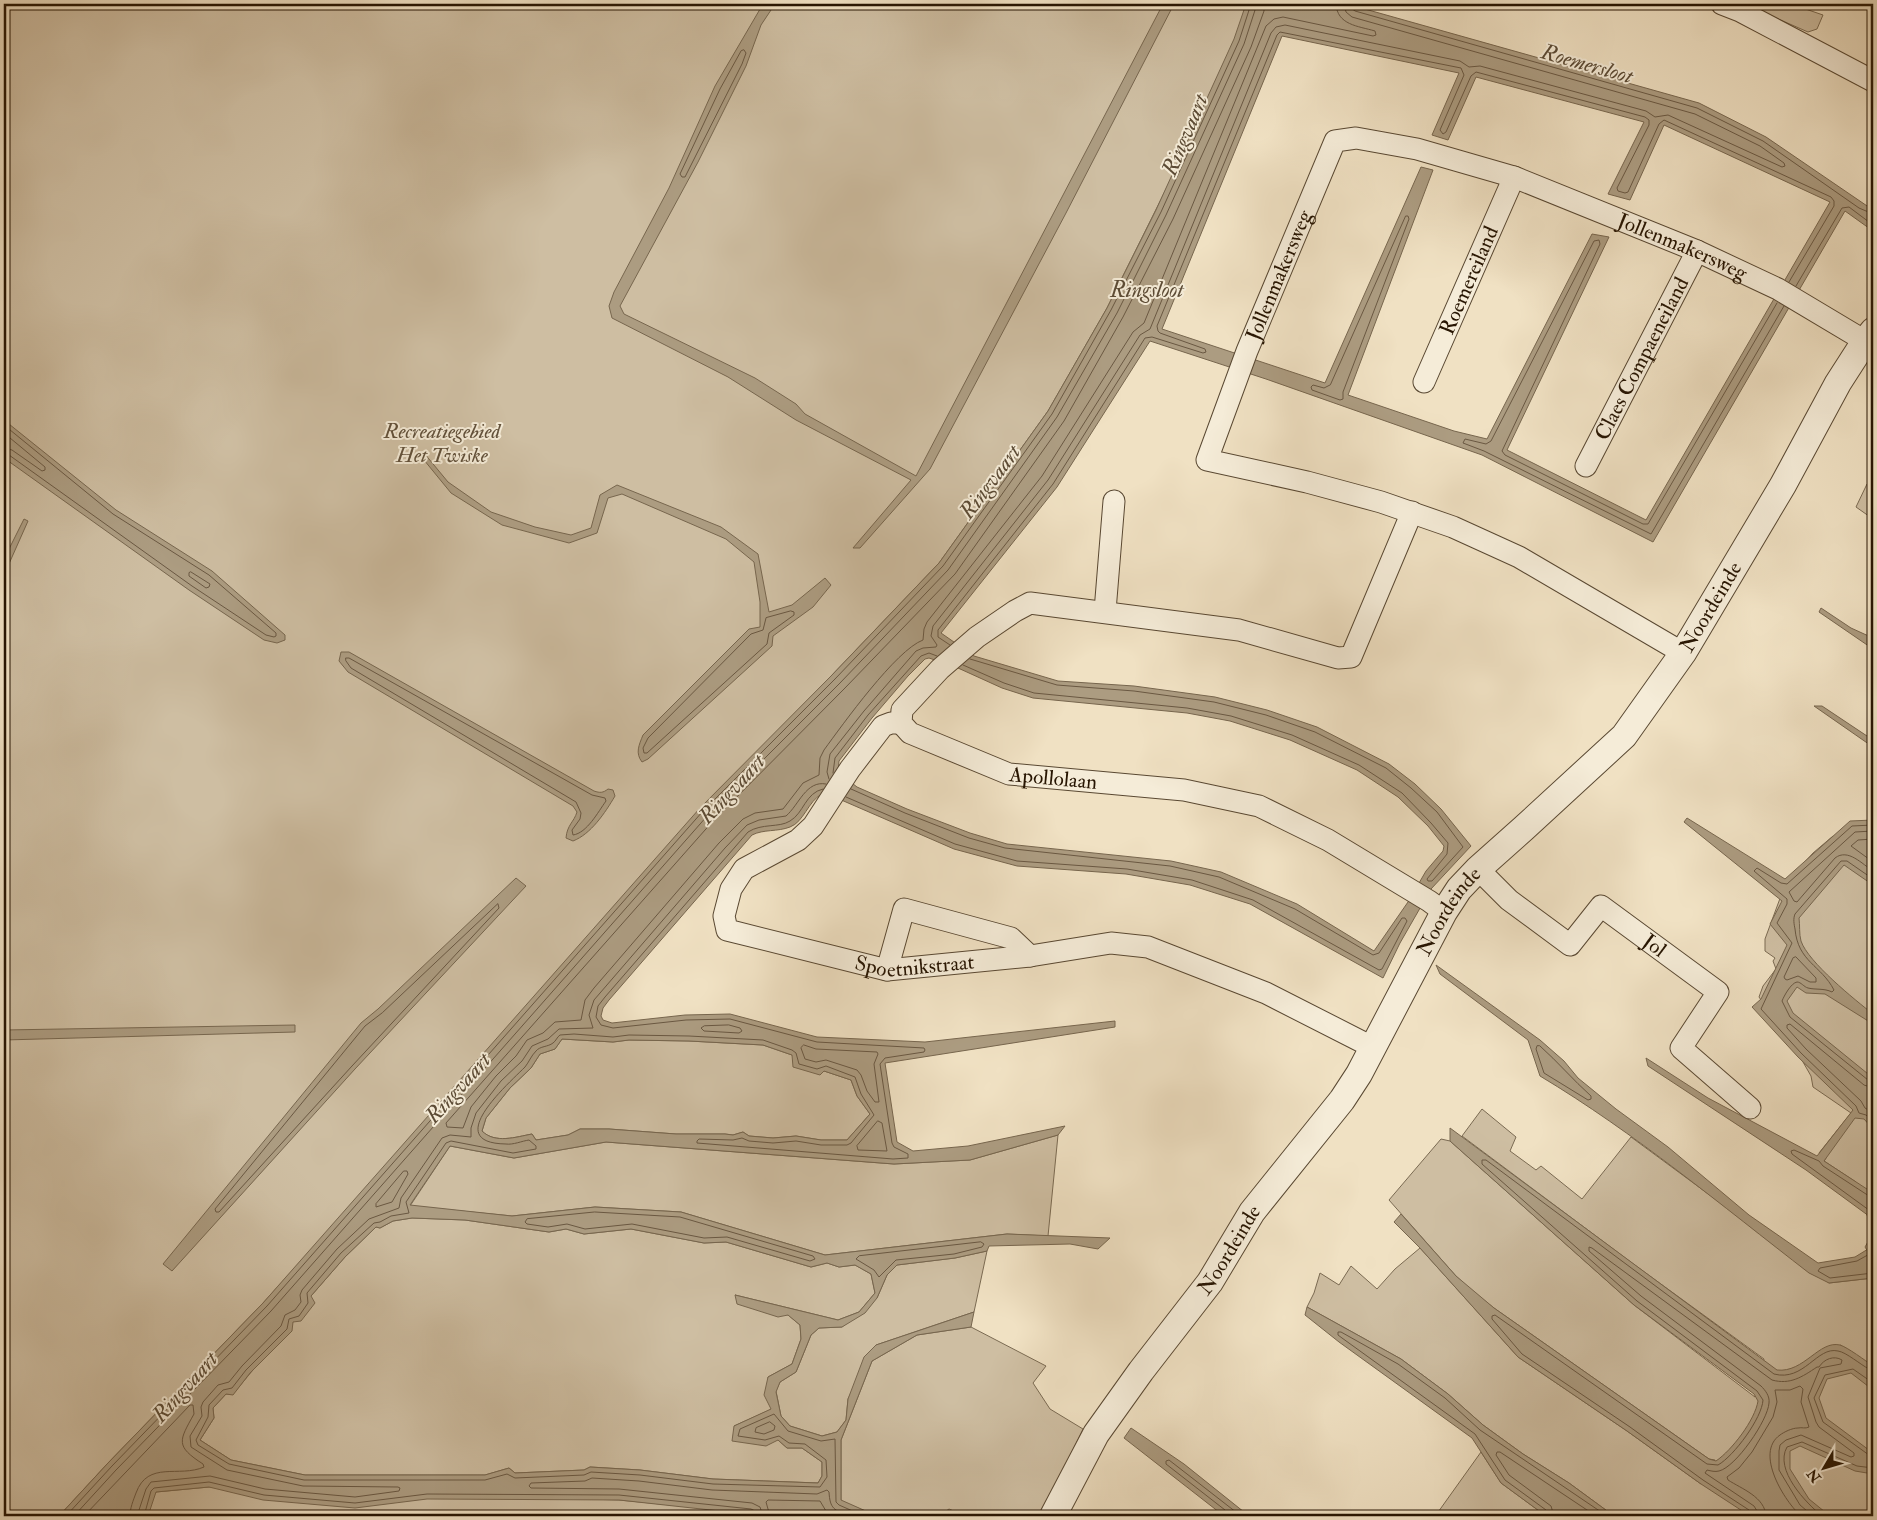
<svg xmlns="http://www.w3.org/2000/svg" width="1877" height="1520" font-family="'IM FELL Double Pica',serif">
<rect width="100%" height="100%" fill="#f0e1c3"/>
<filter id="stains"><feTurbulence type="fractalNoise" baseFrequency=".004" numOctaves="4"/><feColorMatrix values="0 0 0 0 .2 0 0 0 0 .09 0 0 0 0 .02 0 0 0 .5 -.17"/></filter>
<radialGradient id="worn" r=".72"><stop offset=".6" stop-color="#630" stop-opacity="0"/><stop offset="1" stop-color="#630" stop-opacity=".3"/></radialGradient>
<g fill="#cebea2" stroke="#7a6a52">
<polygon points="4,4 1258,4 1107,308 1048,411 939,563 832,675 263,1303 108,1463 59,1516 4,1516"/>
<polygon points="1744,4 1791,4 1823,15 1817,29 1808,32"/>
<polygon points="1867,484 1873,487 1873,519 1856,507"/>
<polygon points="1873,833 1873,1260 1865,1247 1873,1233 1856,1182 1824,1161 1826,1158 1819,1153 1851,1113 1813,1087 1811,1076 1803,1062 1759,997 1763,986 1776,969 1773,961 1775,958 1765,951 1765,939 1782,893 1782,887 1813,853 1833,836 1835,838"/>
<path d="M562,1039L613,1042L629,1040L689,1041L763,1045L792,1055L824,1071L851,1080L857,1096L870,1114L847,1140H821L796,1136L773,1138L749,1136L743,1132L733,1135L725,1134H676L609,1129H580L568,1135L536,1140L532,1134C516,1137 495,1144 482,1131L486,1118L510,1088L531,1068L540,1054L555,1049Z"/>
<polygon points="1482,1109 1516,1137 1510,1151 1536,1170 1541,1166 1582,1199 1631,1137 1829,1283 1873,1278 1873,1366 1840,1345 1873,1367 1873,1516 1614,1516 1569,1483 1523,1454 1483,1425 1448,1394 1401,1359 1307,1307 1314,1293 1320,1273 1339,1285 1351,1266 1377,1289 1395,1269 1420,1248 1518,1357 1627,1431 1701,1484 1715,1460 1709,1459 1494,1308 1471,1290 1456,1276 1389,1200 1441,1139 1450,1141 1634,1305 1755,1397 1764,1359 1632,1263 1462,1136"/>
<polygon points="1058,1135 1048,1236 1007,1234 825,1255 681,1212 595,1207 512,1216 410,1206 450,1146 514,1158 606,1142 894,1164 970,1160"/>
<polygon points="412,1218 465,1220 549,1232 566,1229 584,1234 631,1229 704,1243 726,1242 811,1267 827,1263 839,1267 855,1265 871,1274 875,1293 859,1312 838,1320 735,1295 788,1315 800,1325 801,1339 792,1364 768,1377 772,1409 734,1426 778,1440 787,1448 802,1448 822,1462 822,1476 818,1483 713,1479 640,1470 590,1467 584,1470 515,1473 509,1468 485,1475 305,1475 231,1460 200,1440 214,1418 213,1408 226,1394 233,1394 293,1322 311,1296 345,1257 376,1227 380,1228 393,1221"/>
<polygon points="987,1251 974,1312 876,1345 848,1399 846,1420 837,1432 822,1436 790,1426 781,1416 776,1391 780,1382 796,1372 811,1335 819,1328 842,1327 877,1298 887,1275 897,1265 955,1258"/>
<polygon points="971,1327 1046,1366 1033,1383 1050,1409 1083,1429 1041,1516 965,1516 949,1509 939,1516 877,1516 841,1501 841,1440 872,1361 917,1335"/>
<polygon points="1481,1452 1501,1483 1546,1516 1437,1516 1436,1515"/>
<polygon points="209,1487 619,1500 785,1516 141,1516 156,1492"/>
</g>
<g fill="#ac9c81" stroke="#77664e" fill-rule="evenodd">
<polygon points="763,4 775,4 761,25 746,66 698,162 620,306 624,314 755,378 796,404 805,414 916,476 1163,4 1174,4 1066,213 930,469 860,548 853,548 911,480 796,420 728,377 612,318 609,306 614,292 669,188 715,86"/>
<path d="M1246,4H1347L1699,103L1766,137L1873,210V231L1845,211L1653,542L1482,455L1266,379L1150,341L1057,487L941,633L974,656L1058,681L1134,686L1215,697L1267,710L1317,727L1389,764L1415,784L1441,809L1471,846L1431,889L1400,943L1383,978L1250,904L1190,885L1126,874L1017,866L954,849L839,799L822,794C808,801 804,822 790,827C777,832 764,829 752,835L609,1000L603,1008L601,1016L603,1020L612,1023L685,1015L730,1014L817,1037L925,1042L1115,1021V1027L885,1063L897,1142L913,1151L968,1146L1065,1126L1058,1135L970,1160L894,1164L606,1142L514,1158L450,1146L410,1205L512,1216L595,1207L681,1212L825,1255L1007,1234L1110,1238L1098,1249L1070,1244L989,1246L987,1251L955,1258L897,1265L887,1275L877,1298L865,1313L842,1327L819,1328L811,1335L796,1372L780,1382L776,1392L781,1416L790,1426L822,1436L837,1432L846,1420L848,1399L864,1357L876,1345L974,1312L971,1327L917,1335L872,1361L841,1440V1500L877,1516H784L729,1512L619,1500L427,1499L355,1508L263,1500L209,1487L156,1492L148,1516H59L108,1463L263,1303L700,808L832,675L939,563L1048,411L1107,308L1156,210L1234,39ZM1282,36L1459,73L1432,135L1448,140L1476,77L1644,122L1608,194L1630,200L1664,125L1830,202L1646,520L1507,450L1609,237L1592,234L1487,439L1454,431L1348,395L1433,170L1421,167L1325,383L1162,329ZM929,658L958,668L1002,688L1033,698L1187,713L1230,721L1290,740L1357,770L1398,797L1428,826L1444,846L1443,851L1426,871L1408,902L1374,951L1297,904L1221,872L1171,861L1007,844L970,833L907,809L857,787L838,772L839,761L872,718L908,676L925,659ZM562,1039L613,1042L629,1040L689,1041L763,1045L792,1055L793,1067L820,1075L824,1071L851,1080L857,1096L870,1114L847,1140H821L796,1136L773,1138L749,1136L743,1132L733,1135L725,1134H676L609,1129H580L568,1135L536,1140L532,1134C516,1137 495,1144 482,1131L486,1118L510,1088L531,1068L540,1054L555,1049ZM412,1218L465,1220L549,1232L566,1229L584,1234L631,1229L704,1243L726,1242L811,1267L827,1263L839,1267L855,1265L871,1274L875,1293L859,1312L838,1320L735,1295L737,1304L778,1317L788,1315L800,1325L801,1339L792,1364L768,1377L764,1395L771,1409L734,1426L732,1441L766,1446L778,1440L787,1448H802L822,1462V1476L818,1483L713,1479L640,1470L590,1467L584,1470L515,1473L509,1468L485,1475H305L231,1460L200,1440L214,1418L213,1408L226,1394L233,1395L250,1373L292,1331L293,1322L301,1321L315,1303L311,1296L345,1257L376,1227L380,1228L393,1221Z"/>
<polygon points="4,420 116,510 212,571 285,635 285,640 277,643 264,640 189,590 4,458"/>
<path d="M424,453L448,482L491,512L535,527L571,535L591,528L600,495L617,485L721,527L758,554L769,612L792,605L825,578L831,585L813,607L773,636L772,646L648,759L642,762C635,753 639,745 643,735L749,629L760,627V602L754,562L726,539L622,494L608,498L597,533L569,543L502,525L451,493L424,460Z"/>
<polygon points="24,519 28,521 4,575 4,559"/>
<polygon points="1821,608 1851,628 1873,638 1873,649 1819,612"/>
<path d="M341,652H349L594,791C600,793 603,793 608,789L613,790L615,796C605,813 591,834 573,841L566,838C567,825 574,822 577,812L573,806L348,672L339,661Z"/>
<polygon points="1814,706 1822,706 1873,740 1873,747"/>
<path d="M1687,818L1785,879L1850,821L1873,820V885L1844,865L1799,918C1800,925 1799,934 1801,941C1808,962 1855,1000 1873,1014V1024L1825,994L1806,993L1797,987L1787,1001L1793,1013L1873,1078V1129L1864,1119L1855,1118L1824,1161L1873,1193V1219L1806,1170L1648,1066L1646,1058L1708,1098L1817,1156L1853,1110L1798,1057L1752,1007L1761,999L1787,945L1770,924L1782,901L1684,822Z"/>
<polygon points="516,878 526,886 355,1069 172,1271 163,1264 361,1023 378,1009"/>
<path d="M1436,965L1540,1040L1564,1061L1578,1078L1616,1109L1668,1147L1749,1215L1818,1263L1855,1257L1873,1246V1278L1829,1283L1809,1273C1721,1205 1635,1133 1540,1076L1528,1040L1440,974Z"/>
<polygon points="295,1025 295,1032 4,1040 4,1030"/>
<path d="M1450,1128L1777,1370C1804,1373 1819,1340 1840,1345C1847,1347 1866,1361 1873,1366V1390L1851,1373L1827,1379L1819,1398L1826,1418L1873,1453V1474L1855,1471L1800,1446L1790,1451V1469L1809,1499L1830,1516H1750L1701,1484L1627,1431L1518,1357L1420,1248L1394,1222L1401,1214L1456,1276L1494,1308L1709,1459L1716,1461C1732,1450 1755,1420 1758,1401L1754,1394L1634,1305L1450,1141Z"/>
<polygon points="1307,1307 1401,1359 1448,1394 1483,1425 1523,1454 1569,1483 1614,1516 1546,1516 1501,1483 1472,1438 1339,1342 1305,1315"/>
<polygon points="1131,1428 1184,1464 1249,1516 1224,1516 1124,1438"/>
</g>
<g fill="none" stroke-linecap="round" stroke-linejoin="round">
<g stroke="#6a5842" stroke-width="1">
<path d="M1264,4V11L1251,47L1173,219L1123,317L1064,421L955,574L845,688L713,821L446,1123L447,1127L463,1128L471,1107L496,1076L516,1056L527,1040L543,1033L555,1022L581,1020L585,1000L594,988L719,843L743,819L755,813L783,809L803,783L819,775L820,758L824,750C843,724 896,650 923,640L924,629L927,622L1042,476L1133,332L1144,323L1266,26L1274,19L1283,17L1373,36L1376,35L1375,31C1358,26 1337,25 1336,4"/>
<polyline points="1350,4 1351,8 1355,11 1697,108 1763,141 1859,208 1873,214"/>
<polygon points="744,50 746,53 742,64 685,177 682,177 680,174 720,89 741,51"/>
<polygon points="1406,216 1408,216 1409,219 1343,392 1343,399 1340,400 1312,390 1311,387 1313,385 1324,388 1330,385"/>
<polyline points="1796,286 1842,208 1849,207 1873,225"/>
<polyline points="1777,303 1648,524 1643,524 1505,455 1502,451 1600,244 1599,240 1594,241 1491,441 1486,444 1465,439 1463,443 1484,451 1651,534 1784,306"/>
<polyline points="4,425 113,514 209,575 276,633 276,636 274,637 266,635 192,586 9,455 4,454"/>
<polyline points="4,433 45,467 45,470 42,471 12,450 4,448"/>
<polygon points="191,572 210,584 209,587 206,588 189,576 189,573"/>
<polygon points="791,611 794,612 794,615 769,633 767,644 647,753 644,753 643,748 648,738 751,634 763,630 766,618"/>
<polyline points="950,645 938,637 938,630 1053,484 1145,338 1152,337 1203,353 1206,352 1205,349 1160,333 1158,331 1157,326 1277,35 1280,32 1461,68 1464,75 1440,130 1443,134 1446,132 1471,76 1476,72 1645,117 1649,120 1649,125 1617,188 1618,191 1625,193 1628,192 1659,124 1664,120 1831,197 1834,201 1834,206 1789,282"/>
<path d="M346,658H349L592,795L605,798L606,801C598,812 587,833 573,835L572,830L580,819L581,813L576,802L351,668L346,661Z"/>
<polyline points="963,665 1004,683 1034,693 1187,708 1231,716 1292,735 1359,765 1402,793 1431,823 1448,843 1447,854 1427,879 1428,881 1432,881 1463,847 1437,812 1411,788 1386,768 1315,732 1266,715 1214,702 1134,691 1057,685 970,659"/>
<polyline points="833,773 835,758 868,715 921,656 929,653 937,656"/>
<polyline points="829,779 827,772 830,754 864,711 916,651 923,648 936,647 937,645 931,636 933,626 1048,480 1140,335 1150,329 1271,33 1276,27 1285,25 1460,61 1469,67 1480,66 1646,111 1655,117 1668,115 1782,167 1785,166 1784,163 1760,146 1695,114 1352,17 1346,12 1344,4"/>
<path d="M823,789C805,793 804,813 790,821C779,828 762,823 748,832L605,997L598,1006L596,1017L601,1025L613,1028L686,1020L730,1019L817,1042L924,1048L925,1050L924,1052L885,1058L880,1064L892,1143L894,1147L908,1154V1158L893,1159L697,1143V1141L699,1139L733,1140L742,1138L749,1141L773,1143L796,1141L821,1145H847L851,1143L874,1115L861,1094L855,1077L826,1066L817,1069L799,1064L796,1053L792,1050L763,1040L689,1036L629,1035L613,1037L574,1034L560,1035C557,1037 556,1041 553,1043C548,1047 540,1046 536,1051C531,1056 529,1062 525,1067C507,1085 441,1143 506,1144C513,1145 522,1141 529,1140L536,1146V1149L513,1153L451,1141L446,1143L406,1202L409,1213L391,1216L380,1222L374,1223L341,1253L307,1293L308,1303L299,1316L289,1319L287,1329L246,1370L232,1388L223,1390L209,1405L208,1417L196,1440L198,1445L229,1464L304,1480H485L507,1474L515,1478L584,1475L591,1472L640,1475L713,1484L820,1487L827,1477L826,1460L805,1444L789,1443L779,1436L765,1440L738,1436L740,1429L774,1414L788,1431L821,1441L835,1439L836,1502L839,1505L864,1516"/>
<polyline points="846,797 955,844 1017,861 1127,869 1192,880 1253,900 1379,970 1382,969 1407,921 1405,918 1402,918 1379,953 1373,955 1295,909 1219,877 1170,866 1005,848 969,838 905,813 851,789"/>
<polyline points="1873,825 1852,826 1787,884 1781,883 1757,868 1754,871 1787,899 1787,904 1777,923 1792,943 1761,1009 1801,1053 1856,1106 1859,1113 1866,1115 1873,1122"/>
<path d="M1873,831L1855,832L1789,892L1794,901L1797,902L1835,858C1848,848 1862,864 1873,871"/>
<polyline points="1873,839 1858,840 1851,846 1873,862"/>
<path d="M1873,879L1847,861H1841L1795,914C1793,919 1794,924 1795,929C1798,962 1821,965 1834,990L1832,992C1824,988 1816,990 1808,988C1804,987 1801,982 1797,982C1791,983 1784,996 1782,1001L1790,1017L1868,1080L1873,1081"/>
<polygon points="498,904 499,908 352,1066 219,1212 216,1212 215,1209 365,1026 382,1013"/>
<polygon points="1796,957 1816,978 1816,982 1810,982 1798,976 1787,980 1785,979 1784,977 1793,958"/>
<polygon points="729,1025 740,1028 742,1031 739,1033 704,1031 701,1028 704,1026"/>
<polygon points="804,1045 816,1049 877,1052 878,1054 874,1064 879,1102 875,1102 867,1091 861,1075 857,1070 826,1060 816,1062 805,1059 801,1048"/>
<path d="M1540,1046C1558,1062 1573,1080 1591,1096V1099L1588,1100L1544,1073L1536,1049L1537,1046Z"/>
<polyline points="1873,1088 1864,1085 1790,1024 1787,1025 1787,1028 1806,1049 1861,1101 1865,1108 1873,1113"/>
<polygon points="878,1121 882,1123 887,1151 858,1150 857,1146"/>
<polygon points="404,1171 407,1171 408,1174 392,1202 376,1207 376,1204"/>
<polyline points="1873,1197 1869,1196 1823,1166 1819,1161 1794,1150 1791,1151 1792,1154 1873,1213"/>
<polygon points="595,1212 680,1217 813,1256 815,1259 810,1261 727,1237 704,1238 632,1224 585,1229 567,1224 548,1227 527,1224 525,1222 527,1219"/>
<polygon points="981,1242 984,1244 982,1247 954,1254 896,1260 879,1277 874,1270 856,1259 859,1256"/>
<polyline points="1873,1252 1857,1261 1820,1268 1818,1271 1830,1278 1873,1273"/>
<polyline points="1873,1383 1853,1369 1825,1375 1814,1398 1823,1422 1869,1455 1873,1456"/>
<polygon points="770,1422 775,1426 774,1430 764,1434 755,1432 756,1428"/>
<polyline points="66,1516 112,1466 267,1306 703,811 835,679 943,566 1052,414 1111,310 1161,212 1239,41 1251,4"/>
<polyline points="74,1516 116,1470 271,1311 708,815 840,683 948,570 1057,417 1117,313 1166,215 1244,44 1257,4"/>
<path d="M84,1516L190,1405H193L194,1414C179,1441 175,1446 203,1464L204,1467C179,1478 148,1460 136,1493C133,1501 130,1508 130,1516"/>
<path d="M137,1516L146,1489L151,1482L210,1476L265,1489L355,1497L399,1491L400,1488L398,1487L303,1486L227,1470L191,1447L190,1436L202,1416L201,1407L203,1402L218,1385L229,1382L242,1366L281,1326L285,1315L295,1310L301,1302L300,1295L302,1290L337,1249L369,1219L399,1208L401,1198L442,1138L450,1135L471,1137V1128L476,1113L501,1081L522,1061L532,1046L548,1039L559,1029L593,1028L589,1015L594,1000L725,848L747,825L759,820L786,816C799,805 806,780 826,784"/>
<polyline points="144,1516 151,1491 154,1488 209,1482 264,1495 355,1503 427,1494 619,1495 751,1509 755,1511 756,1516"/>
<path d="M763,1516L760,1507L752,1503L619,1489L531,1488L529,1486L531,1483L585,1481L592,1478L639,1481L712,1490L817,1494L827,1490L829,1492C830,1509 834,1510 849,1516"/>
<polyline points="770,1516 766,1502 768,1500 820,1501 826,1511 831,1516"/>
<polyline points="1227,1516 1225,1510 1166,1464 1166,1461 1169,1460 1241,1516"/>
<polyline points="1548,1516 1546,1510 1505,1480 1475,1434 1342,1338 1338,1335 1338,1332 1341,1332 1398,1364 1445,1398 1480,1430 1607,1516"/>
<polyline points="1554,1516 1551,1506 1509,1475 1496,1455 1497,1452 1500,1452 1596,1516"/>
<path d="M1752,1516L1749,1510L1703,1480L1630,1427L1522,1354L1492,1319V1316L1495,1315L1707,1464L1718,1465C1734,1456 1762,1418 1763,1400L1757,1391L1637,1301L1482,1164V1160H1486L1774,1374C1804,1382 1817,1346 1838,1351C1846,1352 1861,1365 1869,1369L1873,1370"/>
<path d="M1758,1516L1757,1511L1754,1506L1705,1473L1707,1470C1711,1471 1715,1472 1719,1471C1736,1467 1768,1420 1769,1403C1770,1396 1765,1390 1761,1386L1641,1296L1589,1251V1247L1592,1248L1772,1380C1790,1385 1802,1377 1817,1367H1819C1824,1359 1834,1355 1842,1360L1841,1364L1820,1368L1808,1397L1816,1422L1819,1427L1854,1453V1456L1851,1457L1801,1435L1786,1440L1780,1445L1779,1451V1470L1800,1505L1813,1516"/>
<path d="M1766,1516C1765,1497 1742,1489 1728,1480L1727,1477L1739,1468L1752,1452L1773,1417L1777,1402L1775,1390H1790L1800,1386L1803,1389L1801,1402L1809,1427C1805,1429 1802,1427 1798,1428C1792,1428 1784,1432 1780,1435C1754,1453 1785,1502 1801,1516"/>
<path d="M1822,1516C1806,1503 1774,1470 1787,1447L1802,1442L1857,1466L1873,1468"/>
</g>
<defs>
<g id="minor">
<polyline points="1722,4 1740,11 1873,81"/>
<path id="s1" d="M1424,382L1514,177"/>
<path id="s2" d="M1586,466L1697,251"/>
<path id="s3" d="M1412,512L1351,657L1338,658L1239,630L1030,603L1015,611L977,637L940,669L902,710L901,723L910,733L1009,774L1184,790L1259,806L1328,840L1429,901L1444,912"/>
<polyline points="1105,611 1114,501"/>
<path id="s4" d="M1683,653L1519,557L1453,527L1381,502L1307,482L1207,460L1247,351L1335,141L1356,138L1417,149L1514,177L1697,251L1778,289L1865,341"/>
<path id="s5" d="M901,723H891L883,726L850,769L813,826L798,840L744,869L731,889L724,916L727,930L887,970L1030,956L1111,943L1148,947L1266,993L1374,1048"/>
<path id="s6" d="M1478,869L1509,900L1570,945L1601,906L1718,992L1681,1048L1750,1108"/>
<polyline points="887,970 904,909 1011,938 1030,956"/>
</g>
<g id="tertiary">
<path id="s7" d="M1053,1516L1096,1434L1141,1371L1210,1282L1252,1212L1342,1100L1359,1074L1444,912L1459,889L1478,869L1524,828L1624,736L1683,653L1783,485L1838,383L1865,341L1873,331"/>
</g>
</defs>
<use href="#minor" stroke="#594832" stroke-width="23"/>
<use href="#tertiary" stroke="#594832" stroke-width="28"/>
<use href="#minor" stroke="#f5ecd8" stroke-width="21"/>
<use href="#tertiary" stroke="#f5ecd8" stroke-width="26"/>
</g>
<g text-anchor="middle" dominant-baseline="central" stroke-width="4" stroke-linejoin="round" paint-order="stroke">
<g font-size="21" fill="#271502" stroke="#f5ecd8">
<text stroke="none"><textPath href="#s4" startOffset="1228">Jollenmakersweg</textPath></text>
<text stroke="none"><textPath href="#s4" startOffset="716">Jollenmakersweg</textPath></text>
<text stroke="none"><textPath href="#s1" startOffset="111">Roemereiland</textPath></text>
<text stroke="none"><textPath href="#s2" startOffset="121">Claes Compaeneiland</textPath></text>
<text stroke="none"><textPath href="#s7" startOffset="1130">Noordeinde</textPath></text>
<text stroke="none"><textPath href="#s3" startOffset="830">Apollolaan</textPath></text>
<text stroke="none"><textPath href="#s7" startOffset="725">Noordeinde</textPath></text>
<text stroke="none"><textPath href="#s6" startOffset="236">Jol</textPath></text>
<text stroke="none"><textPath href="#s5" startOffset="481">Spoetnikstraat</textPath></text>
<text stroke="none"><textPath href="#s7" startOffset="320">Noordeinde</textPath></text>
</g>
<g font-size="21" font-style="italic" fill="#61503a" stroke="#f5ecd8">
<text x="442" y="431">Recreatiegebied<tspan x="442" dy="24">Het Twiske</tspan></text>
</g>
<g font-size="22" font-style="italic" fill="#5c4b35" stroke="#f5ecd8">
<text transform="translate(1587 64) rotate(16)">Roemersloot</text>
<text transform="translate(1185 135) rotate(-67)">Ringvaart</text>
<text x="1147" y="290">Ringsloot</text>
<text transform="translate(990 482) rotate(-53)">Ringvaart</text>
<text transform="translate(732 789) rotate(-47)">Ringvaart</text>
<text transform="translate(458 1088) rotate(-48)">Ringvaart</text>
<text transform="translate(185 1387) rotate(-48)">Ringvaart</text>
</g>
</g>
<rect width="1877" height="1520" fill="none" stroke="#f0e1c3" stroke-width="20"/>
<rect x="5" y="5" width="1867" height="1510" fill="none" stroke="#271502" stroke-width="2.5"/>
<rect x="10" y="10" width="1857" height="1500" fill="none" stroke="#271502"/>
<g transform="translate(1824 1468) rotate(232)" stroke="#f5ecd8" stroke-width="4" paint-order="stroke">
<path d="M0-4L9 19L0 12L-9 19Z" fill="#271502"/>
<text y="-8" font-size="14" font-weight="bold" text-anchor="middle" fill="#271502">N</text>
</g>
<rect width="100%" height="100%" filter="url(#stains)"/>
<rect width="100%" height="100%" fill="url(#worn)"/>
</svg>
